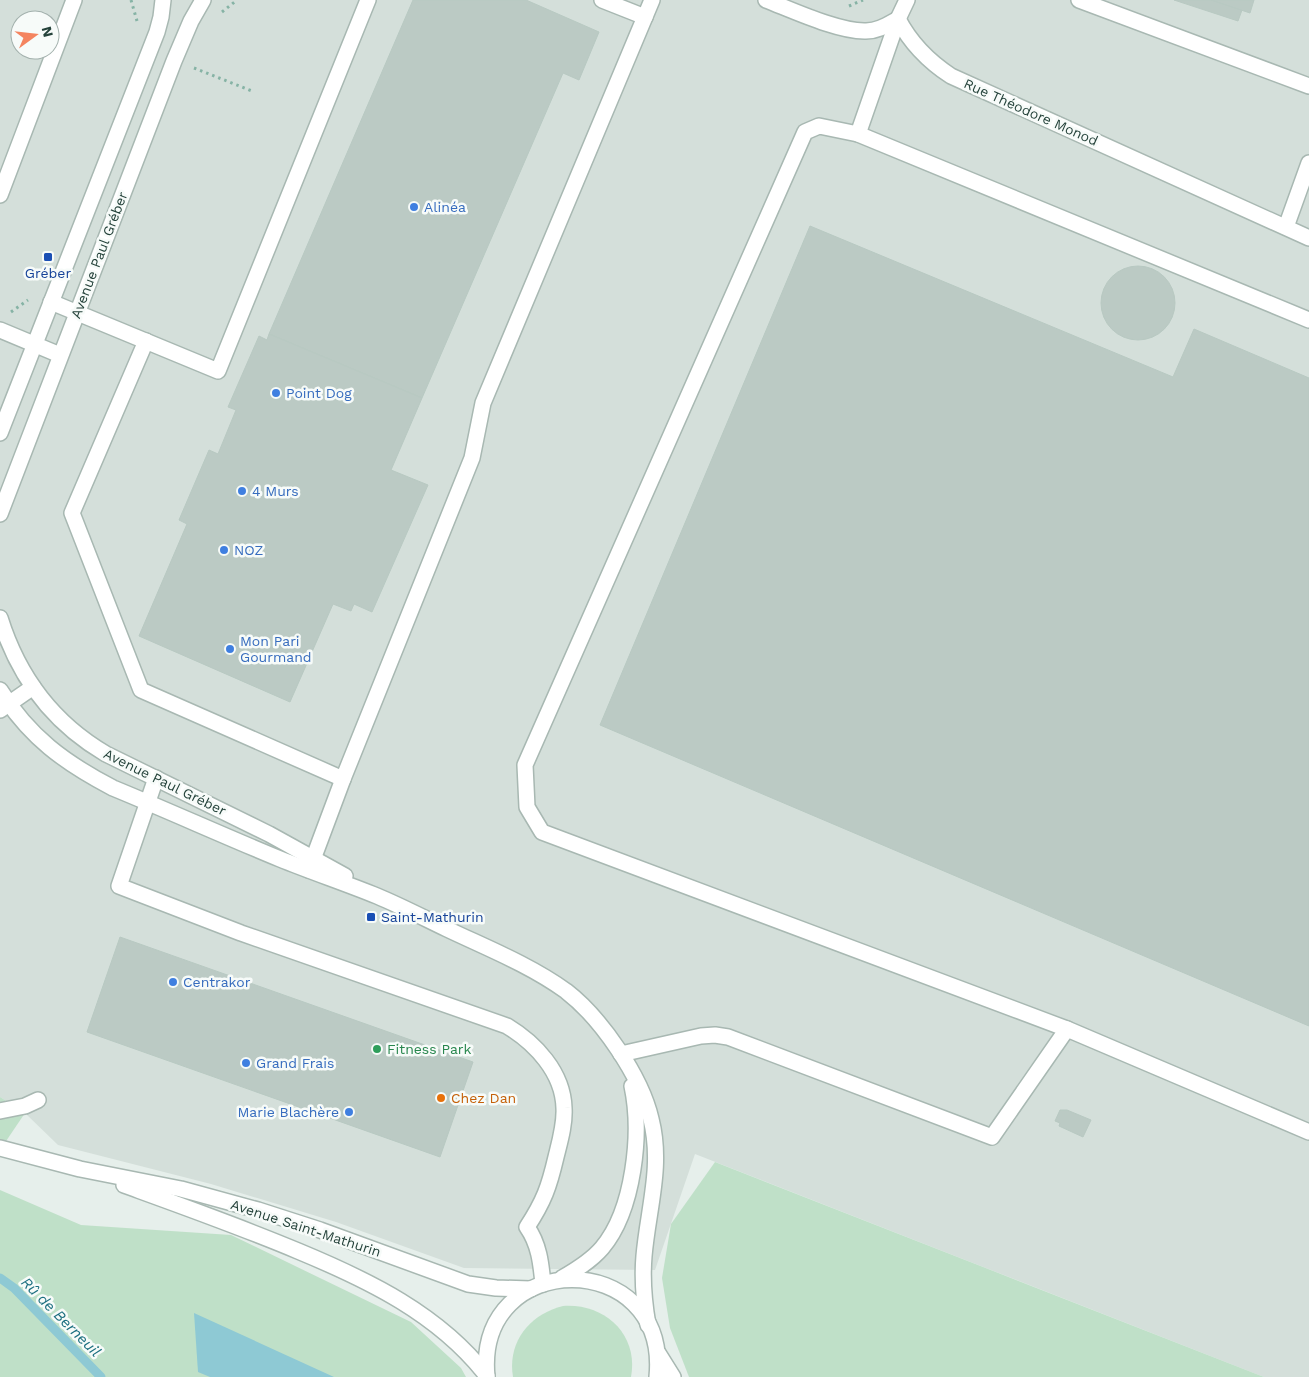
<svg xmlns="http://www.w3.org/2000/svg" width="1309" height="1377" font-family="'Work Sans',sans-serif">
<rect width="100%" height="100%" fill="#e6efeb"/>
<path fill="#d4dfda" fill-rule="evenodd" d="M0,0H1309V1377H1264L695,1154L655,1270L464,1268L336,1222L211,1184L58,1145L25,1113L0,1097ZM20,20H50V50H20Z"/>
<g fill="#bfe0c8">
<polygon points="0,1097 25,1113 0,1150"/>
<polygon points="715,1162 1264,1377 689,1377 670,1328 662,1278 671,1224"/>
<polygon points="0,1190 81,1225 231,1235 411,1322 461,1368 466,1377 0,1377"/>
<path d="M563,1306C604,1303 639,1334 631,1377H513C507,1342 530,1314 563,1306Z"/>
</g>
<polygon fill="#8ec9d4" points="194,1313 334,1377 210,1377 198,1372"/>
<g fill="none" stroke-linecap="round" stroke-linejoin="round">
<polyline stroke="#8ec9d4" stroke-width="9" points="0,1278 14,1288 101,1377"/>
</g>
<g fill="#bbcac4" stroke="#b8c9c2">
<polygon points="413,0 526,0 599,32 579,80 563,73 422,398 269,334"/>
<polygon points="1174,0 1211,0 1242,10 1238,21"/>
<polygon points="1211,0 1254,0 1250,13"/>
<polygon points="810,226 1173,377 1194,329 1309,378 1309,1026 600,725"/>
<circle cx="1138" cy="303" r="37"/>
<polygon points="269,334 422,398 391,470 428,485 372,612 354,604 351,611 333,604 290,702 139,636 187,524 179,520 209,450 218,454 236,410 228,407 259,336 267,340"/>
<polygon points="120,937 473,1062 440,1157 87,1032"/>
<polygon points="1060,1110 1067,1110 1091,1120 1083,1137 1059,1126 1060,1123 1055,1121"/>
</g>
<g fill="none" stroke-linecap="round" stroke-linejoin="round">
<defs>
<g id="minor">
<polyline points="602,0 645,17"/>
<path d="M766,0C792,10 839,32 866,31C878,31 887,25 898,19C911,44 928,61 951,76L1309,238"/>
<polyline points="907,0 898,19 858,134 1309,320"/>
<polyline points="1079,0 1309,86"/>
<polyline points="858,134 819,126 805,132 525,765 527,807 542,832 1067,1029"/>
<polyline points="0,195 74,0"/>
<polyline points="1286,227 1309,163"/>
<polyline points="51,302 218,371 368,0"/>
<polyline points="0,330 60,355"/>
<polyline points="146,341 72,513 141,690 343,779"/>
<polyline points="0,433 157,32 161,17 163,0"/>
<polyline points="0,514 174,61 191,21 203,0"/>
<path d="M0,618C18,676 53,723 106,754L269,834L345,876"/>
<path d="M0,690C29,737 65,763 113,788C169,811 224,836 280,859C312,872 345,883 377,896C401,906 424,918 447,929C487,948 530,965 566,991C601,1018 641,1076 651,1119C663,1166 648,1209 644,1256C642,1279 644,1302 648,1325"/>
<polyline points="0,710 33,687"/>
<path d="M156,778L119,886L241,933L507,1026C535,1043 563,1072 564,1108C565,1124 560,1141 556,1157C549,1187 544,1201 527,1227C539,1244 541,1263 543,1284"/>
<polyline points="309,870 343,779 472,458 483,403 652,0"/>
<polyline points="621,1054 701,1036 715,1035 728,1037 992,1137 1067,1029 1309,1132"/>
<polyline points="0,1111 25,1106 38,1100"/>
<polyline points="0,1148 80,1169 181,1189 258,1210 320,1230 468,1284 496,1288 531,1289"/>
<path d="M124,1185C182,1206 241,1227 298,1251C368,1280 439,1314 487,1376"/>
<path d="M562,1278C576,1270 591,1261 602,1248C634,1210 642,1133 632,1086"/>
<polyline points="658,1353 673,1377"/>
<path d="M487,1377C474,1247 670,1247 657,1377"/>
</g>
</defs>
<use href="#minor" stroke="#a8b8b2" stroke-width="18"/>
<g stroke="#86b3a5" stroke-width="3" stroke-dasharray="2.5 4" stroke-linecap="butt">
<polyline points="131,0 137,21"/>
<polyline points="849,6 863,0"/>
<polyline points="222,12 237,0"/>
<polyline points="194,68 252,91"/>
<polyline points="11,312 28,300"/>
</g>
<use href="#minor" stroke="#fff" stroke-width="15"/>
</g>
<g fill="#3f7fe0" stroke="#f7fbf9" stroke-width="2">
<circle cx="414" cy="207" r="5"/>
<circle cx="276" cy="393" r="5"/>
<circle cx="242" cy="491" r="5"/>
<circle cx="224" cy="550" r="5"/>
<circle cx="230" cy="649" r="5"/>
<circle cx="173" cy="982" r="5"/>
<circle cx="246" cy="1063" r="5"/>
<circle cx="349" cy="1112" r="5"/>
</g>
<g fill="#1a4fb4" stroke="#f7fbf9" stroke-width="2">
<rect x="43" y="252" width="10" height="10" rx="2.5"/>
<rect x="366" y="912" width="10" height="10" rx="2.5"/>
</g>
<circle fill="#2e9e5b" stroke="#f7fbf9" stroke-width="2" cx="377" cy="1049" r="5"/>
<circle fill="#e8710a" stroke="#f7fbf9" stroke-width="2" cx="441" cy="1098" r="5"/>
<g text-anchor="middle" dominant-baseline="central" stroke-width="5" stroke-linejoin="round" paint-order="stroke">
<g font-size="14" fill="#24423a" stroke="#f7fbf9">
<text transform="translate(1031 112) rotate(24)">Rue Théodore Monod</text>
<text transform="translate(99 255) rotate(-69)">Avenue Paul Gréber</text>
<text transform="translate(165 782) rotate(26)">Avenue Paul Gréber</text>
<text transform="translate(306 1228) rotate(18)">Avenue Saint-Mathurin</text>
</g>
<g font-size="14" fill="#366cbe" stroke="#f7fbf9" text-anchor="start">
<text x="424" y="207">Alinéa</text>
<text x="286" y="393">Point Dog</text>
<text x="252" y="491">4 Murs</text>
<text x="234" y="550">NOZ</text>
<text x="240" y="641">Mon Pari<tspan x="240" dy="16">Gourmand</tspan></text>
<text x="183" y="982">Centrakor</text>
<text x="256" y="1063">Grand Frais</text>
<text x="339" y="1112" text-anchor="end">Marie Blachère</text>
</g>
<g font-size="14" fill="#164399" stroke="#f7fbf9">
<text x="48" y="273">Gréber</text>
<text x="381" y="917" text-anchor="start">Saint-Mathurin</text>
</g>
<g font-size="14" fill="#27864d" stroke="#f7fbf9" text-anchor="start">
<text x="387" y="1049">Fitness Park</text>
</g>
<g font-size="14" fill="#c56008" stroke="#f7fbf9" text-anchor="start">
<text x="451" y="1098">Chez Dan</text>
</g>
<g font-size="15" font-style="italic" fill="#1c6f80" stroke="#f7fbf9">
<text transform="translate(61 1317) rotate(45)">Rû de Berneuil</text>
</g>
</g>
<g transform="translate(35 35) rotate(75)"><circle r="24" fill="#f7fbf9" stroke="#a3b1ad"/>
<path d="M0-4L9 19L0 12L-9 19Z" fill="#f4845f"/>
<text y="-8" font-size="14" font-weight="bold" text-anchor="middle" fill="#24423a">N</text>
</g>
</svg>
